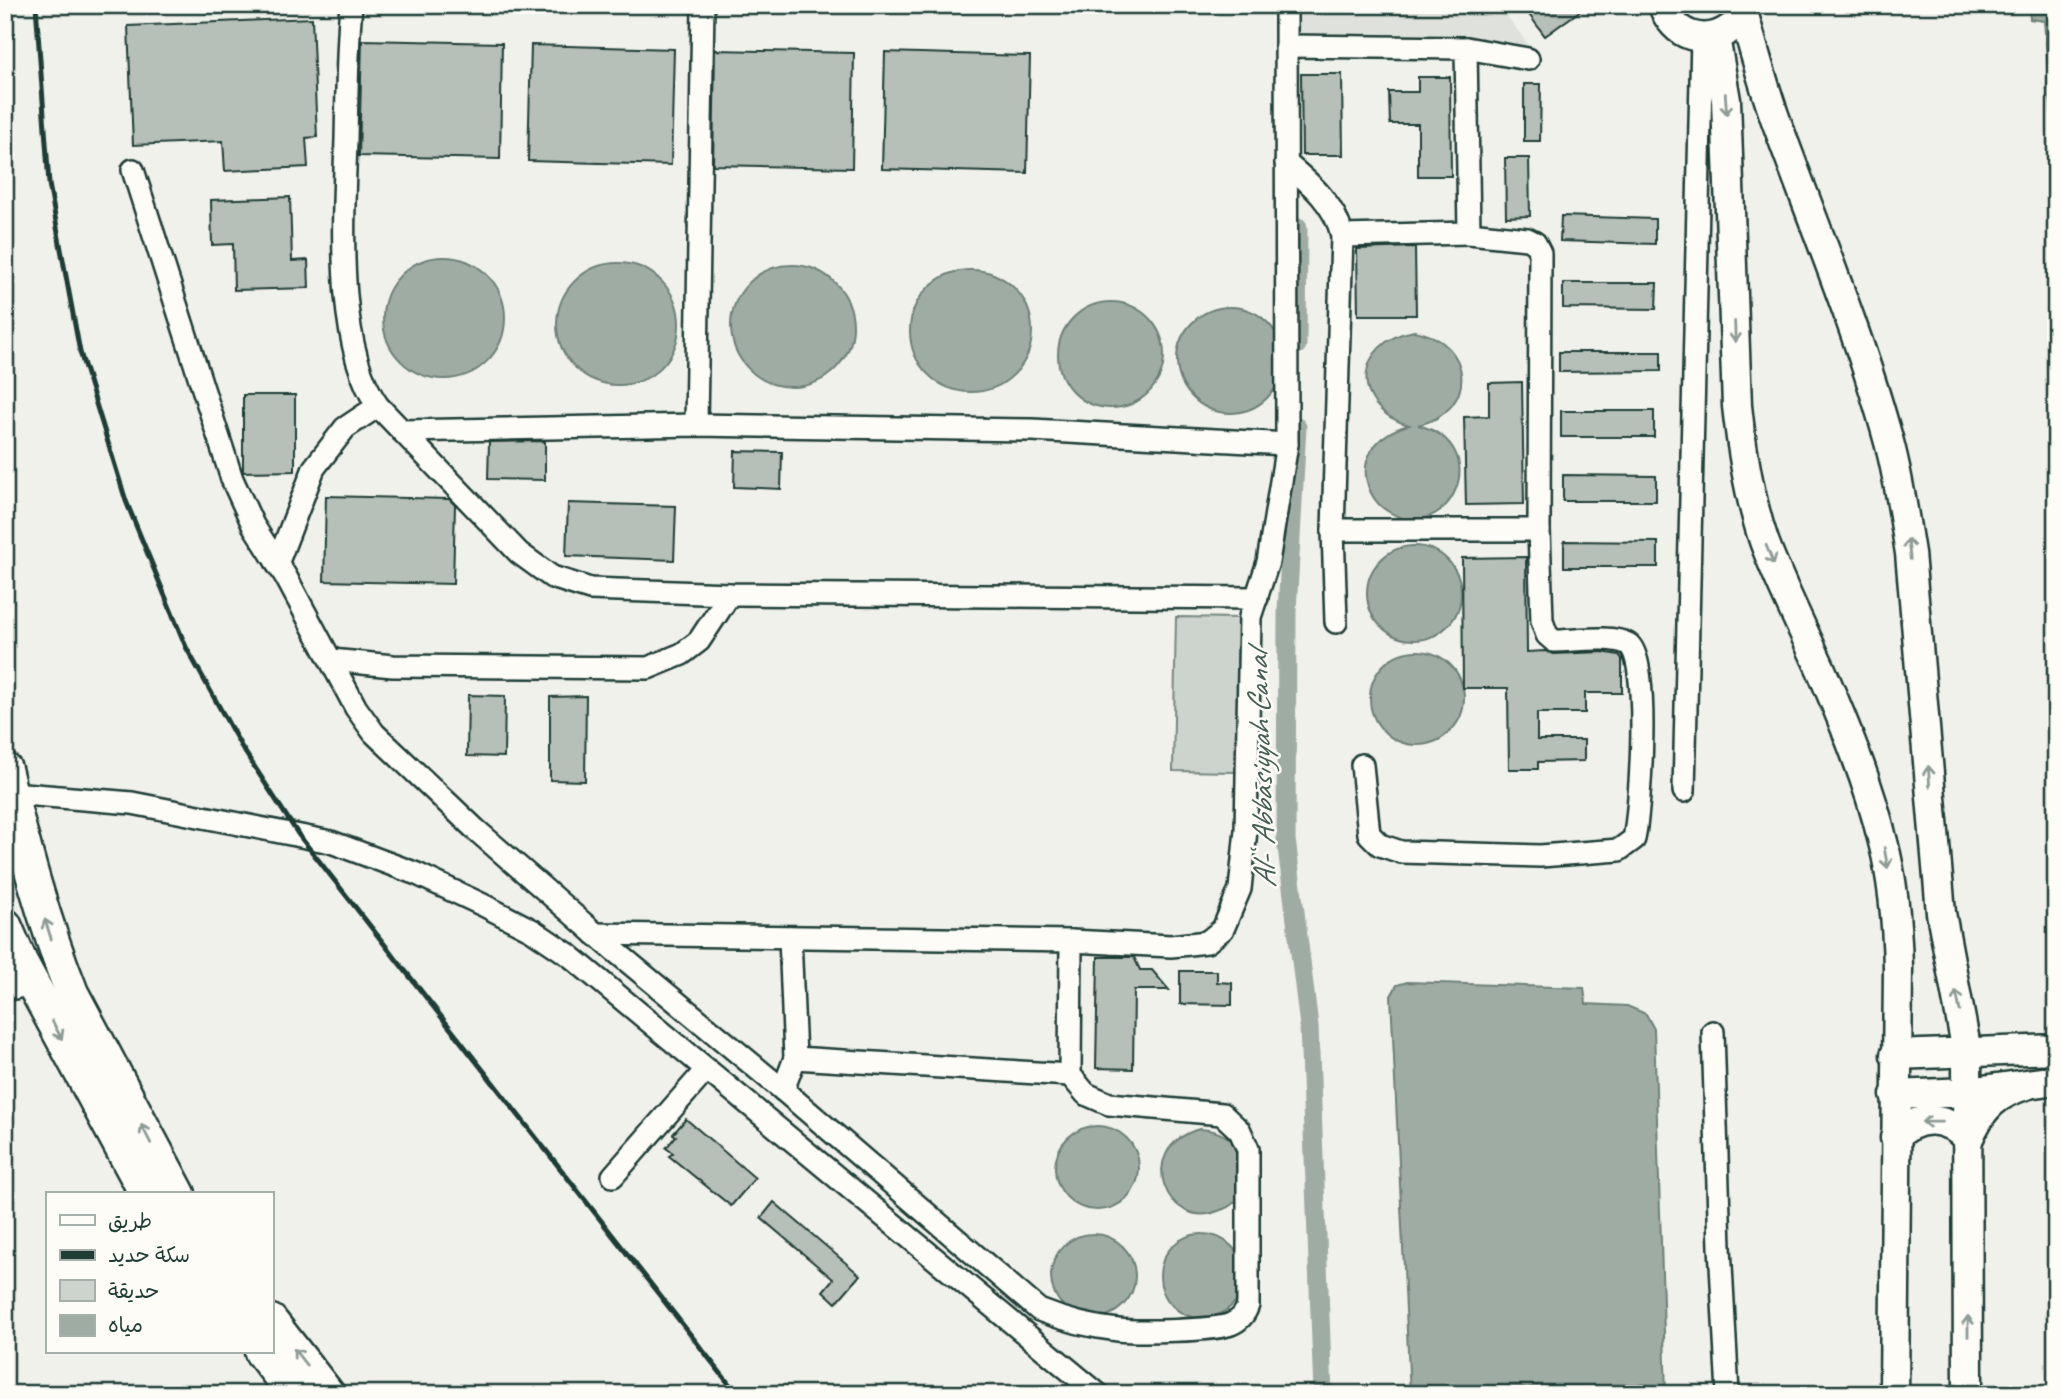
<svg xmlns="http://www.w3.org/2000/svg" width="2061" height="1399" font-family="Caveat,'Playpen Sans Arabic',sans-serif">
<rect width="100%" height="100%" fill="#f0f1eb"/>
<filter id="ink" filterUnits="userSpaceOnUse"><feTurbulence type="fractalNoise" baseFrequency=".0143" numOctaves="2"/><feDisplacementMap in="SourceGraphic" scale="14" xChannelSelector="R" yChannelSelector="G"/><feConvolveMatrix kernelMatrix="1 2 1 2 8 2 1 2 1" color-interpolation-filters="sRGB"/></filter>
<g filter="url(#ink)">
<polygon fill="#dfe2dc" points="1299,5 1499,5 1535,54 1299,36"/>
<polygon fill="#cdd3cd" stroke="#768880" stroke-width="2" points="1176,617 1238,618 1236,772 1173,771"/>
<g fill="#9faca4" stroke="#6c8077" stroke-width="2">
<polygon points="2029,5 2056,5 2056,165 2044,21 2030,19"/>
<circle cx="444" cy="318" r="61"/>
<circle cx="618" cy="324" r="61"/>
<circle cx="792" cy="326" r="61"/>
<circle cx="971" cy="331" r="61"/>
<circle cx="1111" cy="355" r="53"/>
<circle cx="1230" cy="360" r="53"/>
<path d="M1414,331C1475,341 1478,412 1418,425C1497,446 1449,547 1389,512C1382,508 1375,501 1371,493C1355,459 1378,433 1409,425C1350,409 1353,342 1414,331Z"/>
<circle cx="1414" cy="593" r="47"/>
<circle cx="1417" cy="698" r="47"/>
<polygon points="1407,982 1584,988 1586,1004 1627,1006 1646,1014 1654,1029 1666,1394 1410,1394 1391,996 1397,985"/>
<circle cx="1097" cy="1168" r="42"/>
<path d="M1199,1129C1221,1130 1233,1138 1245,1157C1243,1168 1243,1190 1237,1200C1232,1205 1225,1209 1218,1211C1169,1232 1131,1150 1199,1129Z"/>
<circle cx="1093" cy="1276" r="42"/>
<circle cx="1202" cy="1276" r="42"/>
</g>
<g fill="none" stroke-linecap="round" stroke-linejoin="round">
<g stroke="#9faca4" stroke-width="19">
<polyline points="1297,345 1298,227"/>
<polyline points="1297,427 1287,612 1286,839 1309,1026 1323,1394"/>
</g>
</g>
<g fill="#b6bfb8" stroke="#1f3d34" stroke-width="2">
<polygon points="1522,5 1588,5 1545,36"/>
<polygon points="312,18 317,137 306,138 308,167 225,171 223,141 133,145 128,26"/>
<polygon points="362,40 502,43 500,159 359,156"/>
<polygon points="531,45 674,49 671,165 528,161"/>
<polygon points="715,50 854,53 852,168 713,165"/>
<polygon points="885,52 1030,56 1027,173 882,169"/>
<polygon points="1301,74 1342,74 1343,155 1302,155"/>
<polygon points="1418,77 1450,77 1451,176 1418,176 1418,124 1390,124 1389,92 1418,92"/>
<polygon points="1524,84 1541,84 1540,141 1524,141"/>
<polygon points="1505,158 1529,158 1530,216 1506,217"/>
<polygon points="290,197 292,261 308,260 309,288 234,290 233,244 212,245 211,200"/>
<polygon points="1561,216 1655,219 1655,244 1560,241"/>
<polygon points="1415,247 1416,315 1358,315 1357,249"/>
<polygon points="1563,283 1657,283 1656,309 1563,308"/>
<polygon points="1559,352 1661,352 1661,371 1559,372"/>
<polygon points="1522,382 1524,504 1466,505 1464,417 1489,416 1489,383"/>
<polygon points="243,395 295,395 295,471 243,472"/>
<rect x="1561" y="411" width="93" height="26"/>
<polygon points="545,441 545,480 488,479 489,442"/>
<polygon points="735,451 782,452 781,489 734,487"/>
<polygon points="1563,475 1656,476 1656,501 1563,501"/>
<polygon points="326,496 449,499 455,505 453,584 324,581"/>
<polygon points="568,503 676,506 674,560 566,556"/>
<polygon points="1564,541 1658,542 1658,567 1564,567"/>
<polygon points="1526,557 1527,652 1545,651 1554,654 1602,652 1619,655 1622,659 1622,693 1585,693 1585,713 1537,713 1537,740 1584,740 1584,761 1538,762 1538,769 1509,769 1508,688 1463,688 1462,558"/>
<polygon points="468,695 505,696 504,757 467,756"/>
<polygon points="586,696 585,781 550,780 550,697"/>
<polygon points="1098,957 1134,957 1140,970 1152,970 1169,990 1134,990 1133,1069 1096,1068"/>
<polygon points="1180,971 1217,971 1217,982 1232,983 1232,1005 1180,1004"/>
<polygon points="686,1119 755,1178 731,1206 669,1156 673,1153 666,1148 676,1136 673,1134"/>
<polygon points="774,1202 860,1275 836,1303 823,1291 833,1279 761,1218"/>
</g>
<g fill="none" stroke-linecap="round" stroke-linejoin="round">
<defs>
<g id="minor">
<path d="M351,5C347,50 347,95 346,139C344,214 334,344 378,406L519,553L552,577L590,589L730,594L1257,598"/>
<path d="M1286,46L1466,48L1469,233L1527,239L1535,243L1540,253L1539,530L1542,621L1547,635L1554,641C1574,641 1611,635 1628,644C1651,657 1640,811 1634,839L1619,850L1540,856L1401,852L1380,845L1369,834L1362,765"/>
<polyline points="1466,48 1528,59"/>
<path d="M1286,163C1310,183 1336,205 1342,236L1333,530H1539"/>
<path d="M133,170L232,479L253,525L286,577L356,708L374,733L475,829L615,951L783,1090L1039,1310C1064,1320 1090,1327 1118,1330C1137,1332 1215,1331 1231,1324C1241,1320 1245,1314 1248,1305V1149L1240,1131L1222,1114L1109,1104L1086,1094L1070,1075L1071,941"/>
<polyline points="1342,236 1469,233"/>
<polyline points="696,425 703,5"/>
<polyline points="402,431 696,425 1032,430 1287,444"/>
<polyline points="1333,530 1336,622"/>
<polyline points="277,564 314,468 345,428 378,406"/>
<polyline points="331,660 393,666 648,668 682,654 699,641 730,594"/>
<polyline points="1684,791 1702,38"/>
<polyline points="11,793 132,803 331,842 417,874 483,905 532,930 569,955 1098,1394"/>
<polyline points="595,934 1071,941 1171,946 1207,942 1223,929 1240,889 1246,830 1250,617 1268,562 1287,444 1286,5"/>
<polyline points="5,990 32,984"/>
<polyline points="1713,1032 1720,1247 1728,1394"/>
<polyline points="795,1058 1070,1075"/>
<polyline points="783,1090 795,1058 790,937"/>
<polyline points="613,1176 706,1070"/>
</g>
<g id="major">
<path d="M1663,5C1673,36 1705,47 1731,28"/>
<path d="M1743,12C1753,46 1762,81 1774,115C1813,223 1859,331 1889,442C1899,479 1904,516 1910,553L1941,913L1967,1052L1968,1394"/>
<path d="M1715,37L1726,100L1737,406C1742,452 1749,497 1764,541C1780,584 1801,625 1820,667C1844,723 1869,783 1883,842C1894,883 1897,926 1898,968L1894,1394"/>
<polyline points="1895,1055 2056,1049"/>
<polyline points="1895,1095 1968,1092 2056,1080"/>
<path d="M1895,1138C1917,1114 1947,1115 1968,1140C1982,1107 1995,1094 2029,1084"/>
</g>
<g id="highway">
<path d="M5,769C23,845 43,920 72,993L179,1194"/>
<polyline points="5,925 21,962 146,1194"/>
<polyline points="271,1321 328,1394"/>
<polyline points="261,1352 294,1394"/>
</g>
</defs>
<use href="#minor" stroke="#1f3d34" stroke-width="26"/>
<use href="#major" stroke="#1f3d34" stroke-width="33"/>
<use href="#highway" stroke="#1f3d34" stroke-width="37"/>
<use href="#minor" stroke="#fdfcf7" stroke-width="21"/>
<use href="#major" stroke="#fdfcf7" stroke-width="28"/>
<use href="#highway" stroke="#fdfcf7" stroke-width="32"/>
<polyline stroke="#1f3d34" stroke-width="5" points="36,5 49,184 80,352 126,501 186,647 241,746 298,834 737,1394"/>
</g>
<defs><path id="oneway-shaft" d="M-6 0H5M1.5-3L5.5 0L1.5 3" fill="none" stroke-width="1.6" stroke-linecap="round" stroke-linejoin="round" transform="scale(1.75)"/></defs>
<g stroke="#8e9c96">
<use href="#oneway-shaft" transform="translate(1726 104) rotate(86)"/>
<use href="#oneway-shaft" transform="translate(1735 332) rotate(88)"/>
<use href="#oneway-shaft" transform="translate(1909 549) rotate(-97)"/>
<use href="#oneway-shaft" transform="translate(1770 555) rotate(68)"/>
<use href="#oneway-shaft" transform="translate(1929 776) rotate(-94)"/>
<use href="#oneway-shaft" transform="translate(1886 858) rotate(80)"/>
<use href="#oneway-shaft" transform="translate(48 929) rotate(-108)"/>
<use href="#oneway-shaft" transform="translate(1958 1001) rotate(-101)"/>
<use href="#oneway-shaft" transform="translate(57 1030) rotate(62)"/>
<use href="#oneway-shaft" transform="translate(1932 1122) rotate(-179)"/>
<use href="#oneway-shaft" transform="translate(146 1134) rotate(-117)"/>
<use href="#oneway-shaft" transform="translate(1968 1326) rotate(-90)"/>
<use href="#oneway-shaft" transform="translate(300 1357) rotate(-128)"/>
</g>
</g>
<g text-anchor="middle" dominant-baseline="central" stroke-width="5" stroke-linejoin="round" paint-order="stroke">
<g font-size="32" font-style="italic" fill="#455e56" stroke="#fdfcf7">
<text transform="translate(1261 770) rotate(-92)">Al-ʿAbbāsiyyah Canal</text>
</g>
</g>
<rect width="2061" height="1399" fill="none" stroke="#fdfcf7" stroke-width="28"/>
<rect x="14" y="14" width="2033" height="1371" fill="none" stroke="#1f3d34" stroke-width="2.5" filter="url(#ink)"/>
<rect x="46" y="1192" width="228" height="161" fill="#fdfcf7" stroke="#a4b0a9" stroke-width="2"/>
<rect x="60" y="1215" width="35" height="10" fill="#fdfcf7" stroke="#a4b0a9" stroke-width="2"/>
<text x="108" y="1228" font-size="21" fill="#1f3d34">طريق</text>
<rect x="60" y="1250" width="35" height="10" fill="#1f3d34" stroke="#a4b0a9" stroke-width="2"/>
<text x="108" y="1262" font-size="21" fill="#1f3d34">سكة حديد</text>
<rect x="60" y="1280" width="35" height="21" fill="#cdd3cd" stroke="#a4b0a9" stroke-width="2"/>
<text x="108" y="1298" font-size="21" fill="#1f3d34">حديقة</text>
<rect x="60" y="1315" width="35" height="21" fill="#9faca4" stroke="#a4b0a9" stroke-width="2"/>
<text x="108" y="1332" font-size="21" fill="#1f3d34">مياه</text>
</svg>
